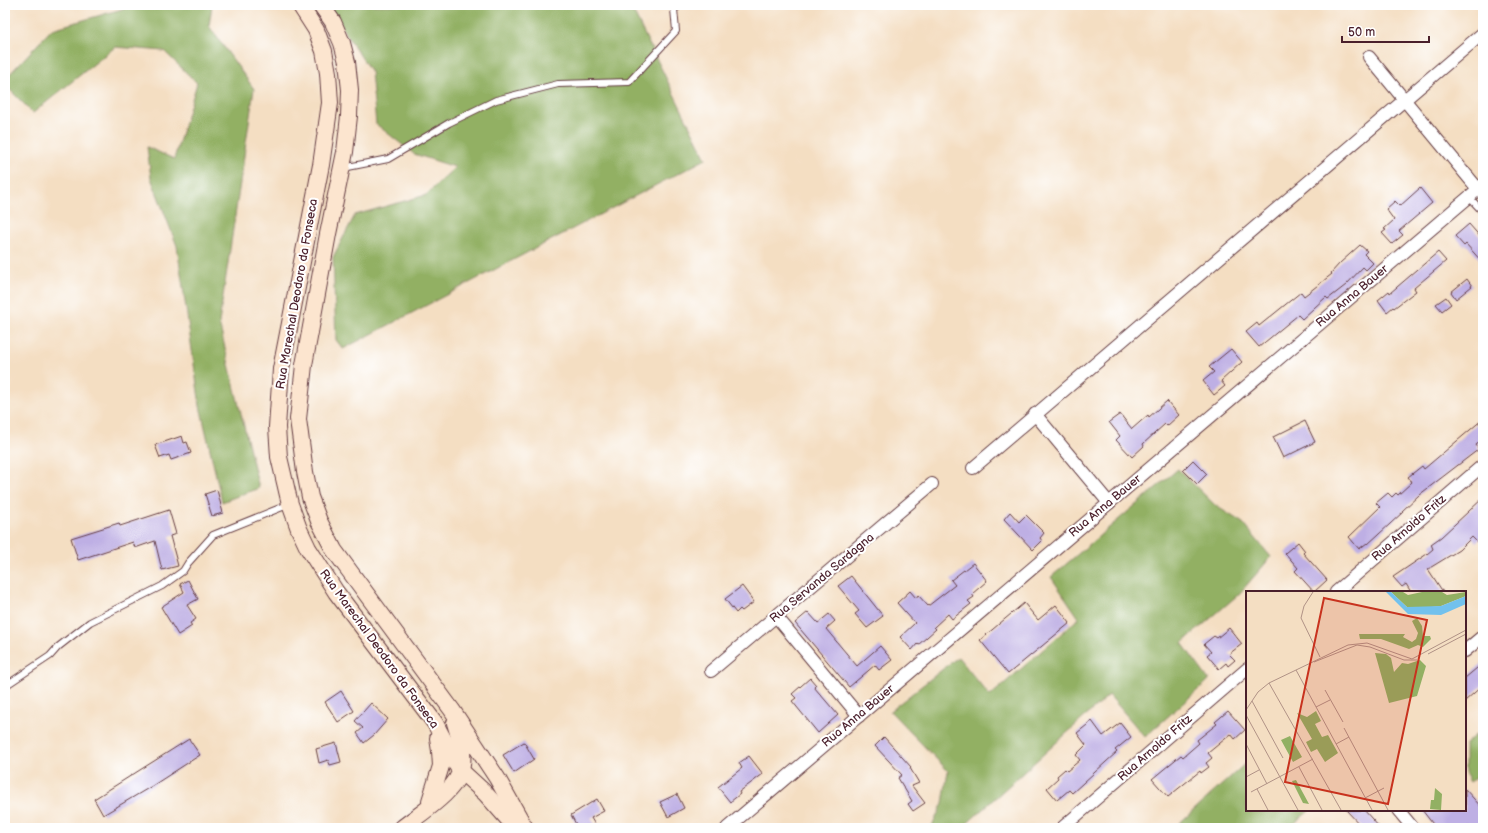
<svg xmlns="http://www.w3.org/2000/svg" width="1488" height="833" font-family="'Balsamiq Sans',sans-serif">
<rect width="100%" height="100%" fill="#fff"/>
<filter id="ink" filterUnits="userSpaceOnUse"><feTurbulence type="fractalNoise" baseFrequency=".025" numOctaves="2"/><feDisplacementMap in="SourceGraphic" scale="8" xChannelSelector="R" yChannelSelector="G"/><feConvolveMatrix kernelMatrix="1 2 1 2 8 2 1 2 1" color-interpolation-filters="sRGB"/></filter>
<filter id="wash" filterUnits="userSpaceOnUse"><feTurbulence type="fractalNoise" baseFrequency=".012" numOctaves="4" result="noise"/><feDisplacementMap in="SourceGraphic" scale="16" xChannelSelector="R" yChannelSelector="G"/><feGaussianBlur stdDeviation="0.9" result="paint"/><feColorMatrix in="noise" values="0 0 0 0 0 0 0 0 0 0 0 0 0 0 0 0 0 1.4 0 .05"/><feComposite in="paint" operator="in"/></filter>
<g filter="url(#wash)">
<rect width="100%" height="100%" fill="#f4dec2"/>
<g fill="#92b063" stroke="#6e6847">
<polygon points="136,5 212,5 209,26 254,89 219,323 259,488 222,502 200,406 177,246 151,178 147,147 174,159 197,83 164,51 115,47 33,113 5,85 5,79 52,29"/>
<polygon points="327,5 630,5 706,159 343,349 336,340 333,257 355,215 426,195 455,167 414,154 376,124 371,72"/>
<polygon points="1178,469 1216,506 1243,523 1271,557 1239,594 1182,643 1209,680 1145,737 1109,695 962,828 931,828 943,803 948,771 890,711 958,657 990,696 1079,618 1051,577"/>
<polygon points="1483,728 1483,772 1470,782 1465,773 1465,744"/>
<polygon points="1247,762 1247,810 1310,810 1289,828 1174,828"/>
</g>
<g id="blocks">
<g fill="#beafe4">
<polygon points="1420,188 1432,203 1399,231 1403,235 1392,244 1382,233 1386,230 1384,229 1394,220 1386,209 1395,201 1400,206"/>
<polygon points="1469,224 1483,240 1483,263 1466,244 1464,246 1455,236"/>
<polygon points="1360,245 1367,251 1364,254 1373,263 1366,270 1363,267 1346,285 1328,299 1326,297 1302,319 1298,315 1259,347 1246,332 1257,323 1259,326 1301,292 1304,296 1313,289 1332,274 1331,273 1340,263"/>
<polygon points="1438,252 1446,261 1414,288 1416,291 1394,308 1393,307 1387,312 1378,300 1389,291 1390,293"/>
<polygon points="1467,279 1472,286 1456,299 1451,292"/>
<polygon points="1446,297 1451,304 1442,311 1436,304"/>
<polygon points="1231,349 1242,362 1221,381 1225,386 1214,395 1203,381 1214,372 1209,367"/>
<polygon points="1167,401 1179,415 1167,426 1165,424 1155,433 1143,444 1144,446 1132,457 1116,440 1120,436 1109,422 1120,414 1132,429 1148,415 1149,417"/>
<polygon points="1483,419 1483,439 1476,445 1479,449 1419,495 1402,511 1403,512 1390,524 1368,544 1367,543 1359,549 1349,537 1380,507 1376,503 1388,493 1392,497 1396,493 1398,495 1412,482 1408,477 1422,466 1424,469"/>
<polygon points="1305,421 1315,442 1283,458 1273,437"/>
<polygon points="182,436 184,443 187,442 191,453 171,460 169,455 160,458 155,445"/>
<polygon points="1193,460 1207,474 1197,484 1183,470"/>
<polygon points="217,490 223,513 212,516 205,494"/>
<polygon points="1483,498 1483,536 1477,542 1472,537 1459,550 1428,569 1443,592 1411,592 1406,584 1402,587 1393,577 1427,554 1433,549 1431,544 1441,537"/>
<polygon points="169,510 176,534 170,536 178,566 162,570 155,541 135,548 133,542 78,560 71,538 119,523 120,526"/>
<polygon points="1010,512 1019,522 1026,515 1044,533 1040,538 1042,541 1033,550 1004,519"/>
<polygon points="1298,542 1305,551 1303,553 1327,580 1314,592 1295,571 1298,568 1285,553"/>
<polygon points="973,563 987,581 972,594 974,597 968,601 971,604 952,619 948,614 934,627 936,629 918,645 917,644 912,650 900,637 915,623 897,603 910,591 916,598 918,595 928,606 955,585 951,580"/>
<polygon points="851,576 883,616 867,628 855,614 859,611 838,586"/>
<polygon points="188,580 198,599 187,605 196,619 190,623 192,626 178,635 161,607 184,592 180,584"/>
<polygon points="742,586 754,602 742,611 740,609 736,613 725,599"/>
<polygon points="1024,603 1038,620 1056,605 1070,623 1008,674 980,640"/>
<polygon points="808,612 818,623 829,614 835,621 826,629 857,666 880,646 892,660 879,670 875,665 849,687 795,623"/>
<polygon points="1229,628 1242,644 1229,654 1235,660 1228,666 1226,663 1219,669 1207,655 1211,652 1204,644 1214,636 1217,638"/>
<polygon points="1483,663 1483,685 1465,701 1465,678"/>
<polygon points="810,678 816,685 814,687 838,715 818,733 792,701 796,698 792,694"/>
<polygon points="341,691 354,711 338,722 325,702"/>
<polygon points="371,703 388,719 374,735 364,743 357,733 363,728 355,721"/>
<polygon points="1228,711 1245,730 1235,739 1231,734 1208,753 1212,758 1206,763 1209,767 1201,773 1200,771 1168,797 1152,779 1181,755 1183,757 1199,743 1197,740 1217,724 1215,722"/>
<polygon points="1092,721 1103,736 1120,723 1131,737 1115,750 1117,752 1072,793 1069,790 1057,800 1047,788 1058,778 1057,776 1065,769 1067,771 1080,760 1076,755 1086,745 1077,733"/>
<polygon points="884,737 911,767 910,768 919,783 912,786 925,803 913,811 908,804 912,801 898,778 902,775 875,746"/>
<polygon points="189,739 200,755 152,786 103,815 94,799"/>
<polygon points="524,742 534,759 514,773 503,755"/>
<polygon points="336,743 341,762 330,765 328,760 319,763 316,749"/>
<polygon points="749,756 763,774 739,792 740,794 730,802 718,787 742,768 739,763"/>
<polygon points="1465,789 1483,809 1483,828 1472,828 1469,825 1465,828 1436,828 1422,810 1465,810"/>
<polygon points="677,794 684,808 668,817 660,802"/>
<polygon points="597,799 604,811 591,818 597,828 578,828 571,815"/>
<polygon points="1346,810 1364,810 1380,828 1363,828"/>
</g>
</g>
</g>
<g filter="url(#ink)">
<use href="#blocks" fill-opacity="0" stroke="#643c42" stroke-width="1"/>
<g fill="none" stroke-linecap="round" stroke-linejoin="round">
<defs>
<g id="lane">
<polyline points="343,168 388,159 449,123 496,100 558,84 629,82 676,31 674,9 681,5"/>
<polyline points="1469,197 1483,212"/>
<polyline points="5,686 50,656 58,647 90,622 162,586 183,571 188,563 213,535 290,504"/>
</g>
<g id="street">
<polyline points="1369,57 1478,189"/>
<polyline points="1035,414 1109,503"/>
<polyline points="973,468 1483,33"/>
<polyline points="1336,592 1483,465"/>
<polyline points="776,616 859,716"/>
<polyline points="1465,651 1483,636"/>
<polyline points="711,671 932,484"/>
<polyline points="1398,810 1413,828"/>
<polyline points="727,828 1483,185"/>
<polyline points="1062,828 1247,669"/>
</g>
<g id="secondary">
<polyline points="300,5 316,30 324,51 328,73 330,103 321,165 281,369 277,427 279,457 290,504 299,529 308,548 336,592 435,723 456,764 461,771 485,793 516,828"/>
<polyline points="321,5 333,22 342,43 347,62 350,90 349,116 345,152 328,234 304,365 298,419 305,472 310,497 319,521 334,550 452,710 497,778 525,828"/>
<polyline points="430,801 441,766 440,751 438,738"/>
<path d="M402,828C421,813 459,790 462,765C464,751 459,736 455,723"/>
</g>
</defs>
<use href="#lane" stroke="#643c42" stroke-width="8"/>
<use href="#street" stroke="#643c42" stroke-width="14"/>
<use href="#secondary" stroke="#643c42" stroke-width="18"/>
<use href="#lane" stroke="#fff" stroke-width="6"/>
<use href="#street" stroke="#fff" stroke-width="12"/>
<use href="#secondary" stroke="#fce5cf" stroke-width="16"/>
</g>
</g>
<g text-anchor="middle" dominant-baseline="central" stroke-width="4" stroke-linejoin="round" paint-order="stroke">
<g font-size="12" fill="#4a1f2b" stroke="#fff">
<text transform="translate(297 294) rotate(-80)">Rua Marechal Deodoro da Fonseca</text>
<text transform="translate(1352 296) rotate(-40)">Rua Anna Bauer</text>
<text transform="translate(1105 506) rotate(-40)">Rua Anna Bauer</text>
<text transform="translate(1409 528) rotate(-41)">Rua Arnoldo Fritz</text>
<text transform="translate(822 578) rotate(-40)">Rua Servanda Sardagna</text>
<text transform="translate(379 649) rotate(54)">Rua Marechal Deodoro da Fonseca</text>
<text transform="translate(858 716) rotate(-40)">Rua Anna Bauer</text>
<text transform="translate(1155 748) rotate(-41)">Rua Arnoldo Fritz</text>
</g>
</g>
<g transform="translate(1246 591)">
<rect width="220" height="220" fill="#f4dec2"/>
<path d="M145,1H157L162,4L176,1H196L201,4L220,1V5L195,15L176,17L161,16ZM171,27L176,35L177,45H184L185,48L177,56L172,54L163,58L135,48H114L113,43H159L157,46L166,51L170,48L172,42L166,30ZM129,62L140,63L145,67L148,81L156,72L162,73L174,69L180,75L171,105L143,112ZM70,120L75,130L69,133L76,146L82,144L92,162L79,171L71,158L65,161L60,151L66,148L51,122L61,126ZM44,145L56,166L47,171L35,149ZM50,189L63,213L57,212L46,190ZM189,197L196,203L195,219L184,218L185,209H188Z" fill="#92b063"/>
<path d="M140,1H145L161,16L195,15L220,5V13L195,24L162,23Z" fill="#72c1ed"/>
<path fill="none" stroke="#b09286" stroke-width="1" d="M67,1L58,15L55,27L74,66M182,63L220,43M68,71L111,54L124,56L158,69H171M50,79L126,219M23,92L95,219M79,99L97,131M6,110L37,167M70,116L84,109M0,119L12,101L23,92L102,54L121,52L166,68L220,39M0,124L52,219M98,137L142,219M0,153L21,193M90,153L103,146M53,176L76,219M0,186L13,179M11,198L22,219M5,201L67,168M119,207L138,197"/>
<path fill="#c8321e" fill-opacity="0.15" stroke="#c8321e" stroke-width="2" d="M78,7L181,29L142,213L39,191Z"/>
<rect width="220" height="220" fill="none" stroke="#4a1f2b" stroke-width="2"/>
</g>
<rect width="1488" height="833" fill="none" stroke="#fff" stroke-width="20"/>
<path d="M1342 36v6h87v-6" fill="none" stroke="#4a1f2b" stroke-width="2"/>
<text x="1348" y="36" font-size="12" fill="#4a1f2b" stroke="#ffffff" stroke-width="3" paint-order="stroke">50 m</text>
</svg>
